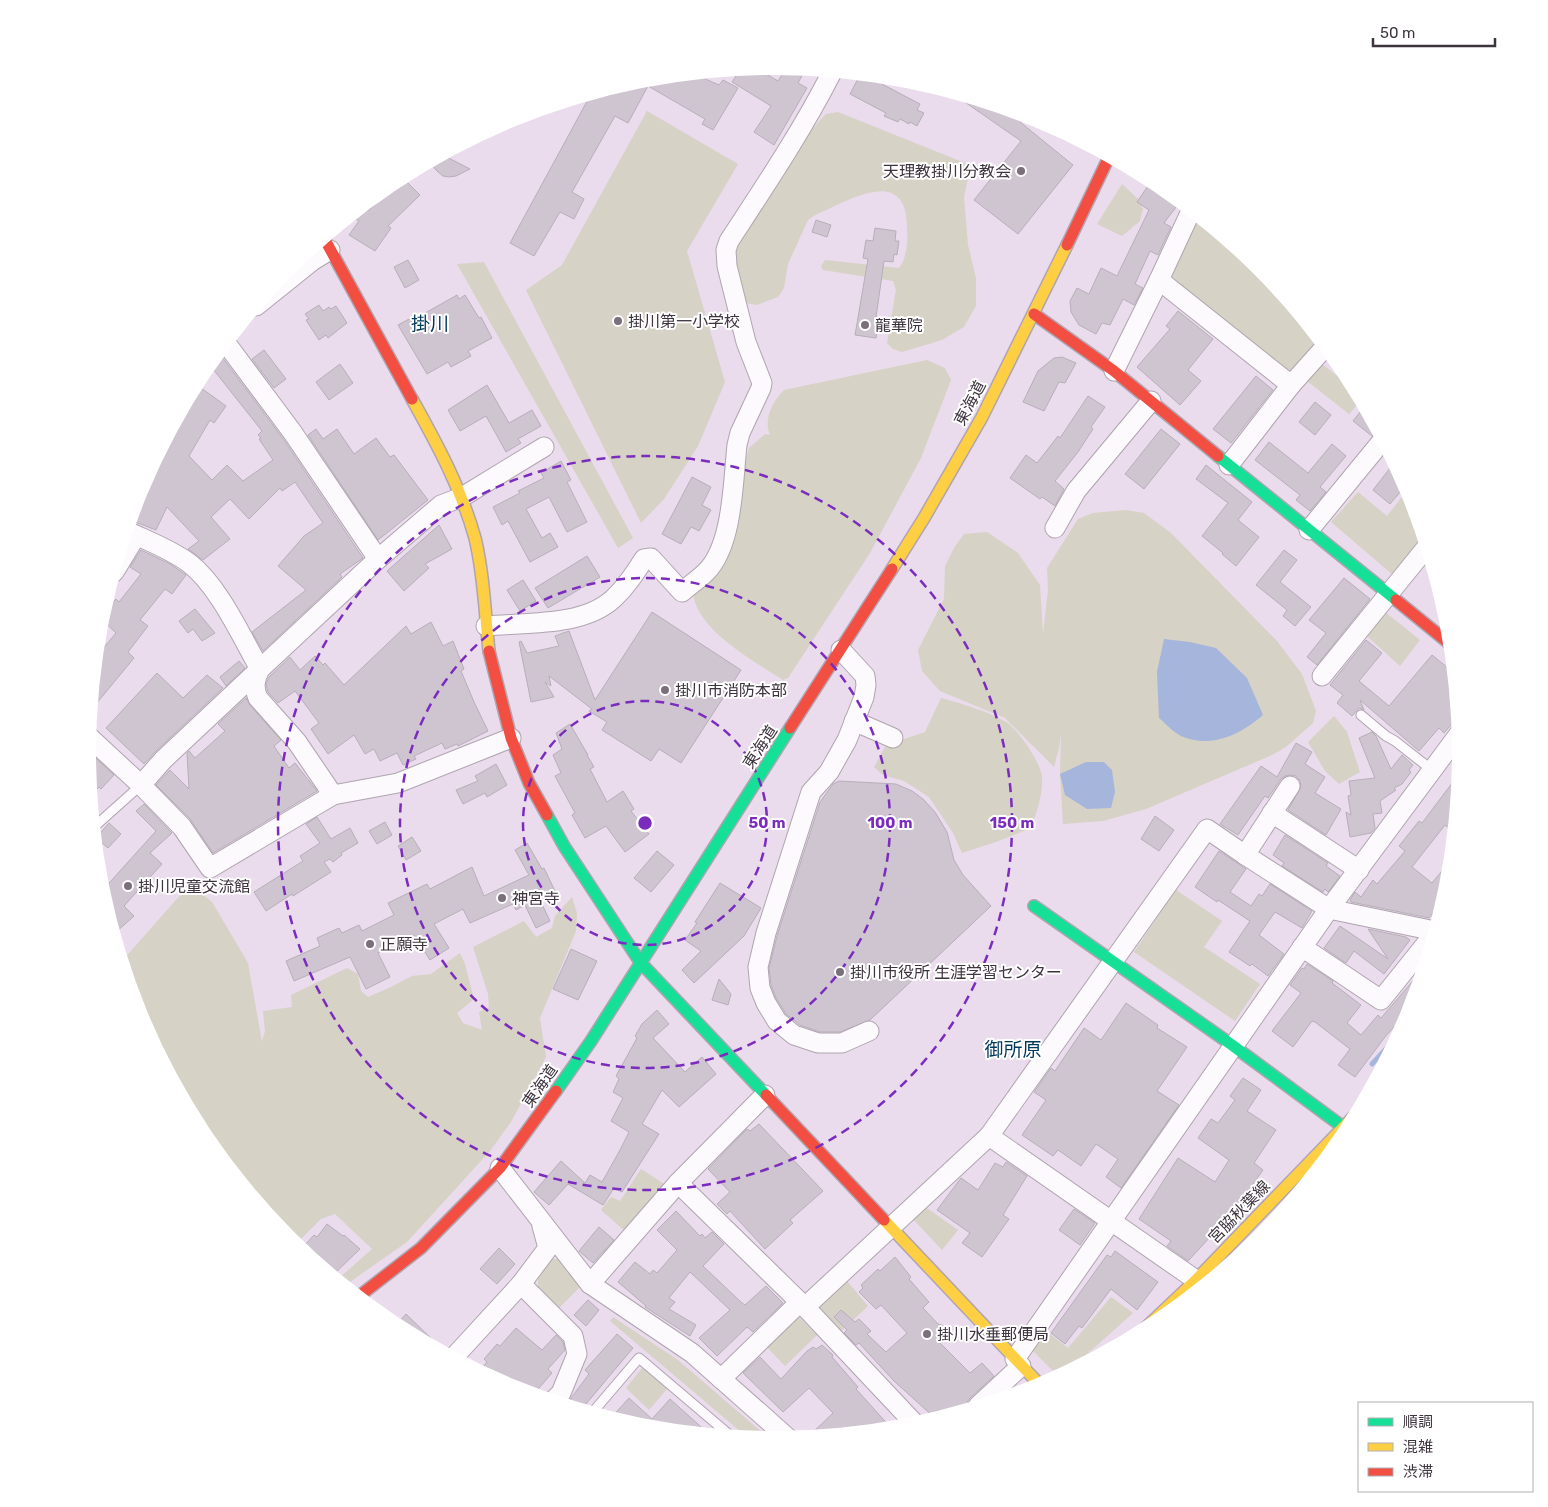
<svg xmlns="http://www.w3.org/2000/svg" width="1548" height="1507" font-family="Rubik,'Noto Sans JP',sans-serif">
<rect width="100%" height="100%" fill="#eadcec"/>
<g fill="#d6d2c5">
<polygon points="647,111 738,164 687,251 725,382 698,446 664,499 641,523 526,290 562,265"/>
<path d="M838,112L965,163L969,173L964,197L968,245L976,278V306L964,327L942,340L902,352L893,349L887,343L896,290L893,281L823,270L821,266L825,260L899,268C907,259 908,239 907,228C907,163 848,201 815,215L808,220L788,264L784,288L778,297L757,305L746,303C739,281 730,262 740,239L812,129L826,114Z"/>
<polygon points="1122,184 1138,199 1143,209 1140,221 1122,236 1097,224"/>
<polygon points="1199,217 1260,268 1321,342 1295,373 1287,374 1173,279 1172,274"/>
<polygon points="484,262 633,538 618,548 457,264"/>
<path d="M927,360L945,368L951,380L921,458L870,553L788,678L783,680C755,662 695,629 693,592L732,545L739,522L745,463L749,448L765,434L770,435C763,419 773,401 784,390Z"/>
<polygon points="1322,364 1356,391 1361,401 1349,414 1307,381"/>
<polygon points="1408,489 1423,537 1392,574 1331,522 1358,492 1387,516"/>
<polygon points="1126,510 1144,513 1171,533 1277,641 1302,674 1316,711 1313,723 1286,747 1272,755 1146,809 1103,821 1063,824 1060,774 1061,734 1059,748 1054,767 1005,718 940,691 922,671 918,650 944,599 945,566 954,548 964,534 987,532 1018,553 1040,585 1043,634 1048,590 1047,568 1078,519 1093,513"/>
<polygon points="1384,611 1420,640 1400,666 1367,636"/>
<path d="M941,698C960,703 990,712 1006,722C1018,729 1040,762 1042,776C1043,794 1037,812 1031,828L996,842L962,853L953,833L929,797L904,781L883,775L874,767L886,745L925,732Z"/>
<polygon points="1334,716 1347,732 1360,772 1339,784 1325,771 1308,742"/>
<polygon points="190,884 212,902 248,963 262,1042 265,1031 263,1011 292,1007 291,995 347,968 358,974 361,991 368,997 391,987 412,976 431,974 460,953 465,964 474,999 457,1013 463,1023 482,1030 479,1012 489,1007 488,994 473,947 524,921 536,937 552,928 555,916 572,897 577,913 576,931 540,1018 546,1057 511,1122 490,1151 407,1242 344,1286 337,1280 372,1249 335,1214 321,1219 296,1244 288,1239 202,1135 139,1016 122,961"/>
<polygon points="1176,890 1222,921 1204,947 1260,984 1235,1021 1134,952"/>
<polygon points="641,1169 666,1185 625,1231 601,1210 611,1197 620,1201"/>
<polygon points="924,1206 958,1230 942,1250 912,1218"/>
<polygon points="549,1258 563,1260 581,1286 558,1309 538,1289 538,1274"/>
<polygon points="847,1281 868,1306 839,1333 821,1314 820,1307"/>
<polygon points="1111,1297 1133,1313 1066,1373 1052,1370 1033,1351 1046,1331 1068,1348"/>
<polygon points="796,1314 817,1335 785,1366 764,1344"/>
<polygon points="613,1317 678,1360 771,1440 748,1438 610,1321"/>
<polygon points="643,1367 667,1389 649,1410 626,1388"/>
</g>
<g fill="#a5b5dc">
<path d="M1164,639L1190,642L1216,648L1247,678L1263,715C1240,735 1210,749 1181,736C1173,732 1166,724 1159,718L1157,672Z"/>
<polygon points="1086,762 1104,762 1112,770 1115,792 1111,808 1087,809 1065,795 1060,774"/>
</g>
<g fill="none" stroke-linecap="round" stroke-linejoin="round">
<polyline stroke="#a5b5dc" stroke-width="5" points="1372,1064 1399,1035"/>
</g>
<g fill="#cfc5d1" stroke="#b8aeba">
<polygon points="787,67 797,68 804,72 798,83 807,88 774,145 754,132 771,106 732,82 740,70 756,68 778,81"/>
<polygon points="694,74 719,85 723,80 738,88 713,130 702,124 705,119 648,86 628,123 615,116 572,192 584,199 574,219 560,212 534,256 510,243 591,94 640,79"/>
<polygon points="860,75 883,77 880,83 920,104 917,110 924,113 917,126 910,122 909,124 900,119 898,122 884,116 886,113 850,94"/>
<polygon points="960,95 1025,115 1020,122 1073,165 1018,234 974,200 1021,141 959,98"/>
<polygon points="443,155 470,169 456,176 449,177 443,176 437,171 429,162"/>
<polygon points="403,178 420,195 388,226 391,228 375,251 349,235 359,221 351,216 362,207 368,211"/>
<polygon points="1152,180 1180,202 1164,223 1171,227 1158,255 1150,251 1135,284 1143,288 1134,305 1123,299 1110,325 1102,323 1096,334 1079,325 1071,312 1070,301 1077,288 1089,294 1101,268 1117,276 1149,210 1137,202"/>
<polygon points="816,220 831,225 827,237 812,232"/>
<polygon points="875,228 896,231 895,241 899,241 897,255 894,254 893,262 884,261 876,317 879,317 876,338 855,335 868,259 863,258 866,240 873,241"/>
<polygon points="408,260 419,280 405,288 394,267"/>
<polygon points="457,295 459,299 465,295 479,318 481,317 492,338 468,351 471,356 451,367 448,362 427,374 398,325 409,319 411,321"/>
<polygon points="319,305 323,311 329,307 331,309 336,306 347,323 328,338 326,335 319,340 306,320 309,319 305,314"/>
<polygon points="1178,311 1213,339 1188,370 1201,381 1180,405 1137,367 1170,329 1166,326"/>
<polygon points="264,350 286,379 274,388 252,359"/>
<polygon points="219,353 284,440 363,558 340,574 342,577 263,651 252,632 306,590 278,566 304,536 323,523 295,482 282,491 280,488 249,519 230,499 211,517 230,539 203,560 188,549 199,541 167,507 156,530 130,520 139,490 186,402 197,385 226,406 214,423 210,420 189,456 212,480 227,465 243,481 273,460 259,439 261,438 258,435 262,431 209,364"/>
<polygon points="1062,357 1076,363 1065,383 1059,382 1044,411 1023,402 1038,371 1054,358"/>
<polygon points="340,364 353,383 329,400 316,382"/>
<polygon points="1256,376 1273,390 1231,443 1213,429"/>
<polygon points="487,385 509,423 532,410 541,426 518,439 521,443 506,452 486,416 460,431 448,410"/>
<polygon points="1088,396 1105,407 1091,427 1093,429 1078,452 1055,481 1064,489 1055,506 1042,497 1040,499 1010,478 1026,455 1037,463 1058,436 1060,438"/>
<polygon points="1315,402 1331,415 1315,435 1299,422"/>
<polygon points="1364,407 1377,431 1372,436 1353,421"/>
<polygon points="316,429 323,439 337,429 354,454 376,438 390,457 394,455 428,500 378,540 308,435"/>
<polygon points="1161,429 1180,444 1144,489 1125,474"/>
<polygon points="1269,442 1308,473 1332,444 1346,456 1320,487 1326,492 1310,511 1296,500 1300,495 1255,460"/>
<polygon points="561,461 571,480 567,482 587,522 567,532 549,497 526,509 542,538 550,533 558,547 530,562 508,521 502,525 493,507 520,493 518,491 544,478 541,473"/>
<polygon points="1394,463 1406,485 1390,504 1373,490"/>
<polygon points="1206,465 1252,502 1238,520 1259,537 1236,566 1222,554 1223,553 1202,536 1228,503 1196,479"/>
<polygon points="692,477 711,487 702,505 711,510 699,531 691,527 681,544 662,534"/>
<polygon points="439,525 452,549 425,564 429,568 404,591 387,571"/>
<polygon points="141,550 170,564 186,575 172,594 165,589 140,620 148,626 128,652 134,658 91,710 96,657 116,633 100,618 116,599 119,602 141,574 130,567"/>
<polygon points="1284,550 1297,560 1280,582 1311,607 1295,626 1283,616 1287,610 1256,585"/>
<polygon points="587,556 600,577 548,608 535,588"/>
<polygon points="1344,578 1370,599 1317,665 1307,657 1326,633 1309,620"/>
<polygon points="523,580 536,601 520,611 507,590"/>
<polygon points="195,609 215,633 202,641 193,629 188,633 179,621"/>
<polygon points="652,612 741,670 681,763 659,749 651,761 602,730 607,722 589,711 592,709 549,676 551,686 545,682 554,697 531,702 519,642 521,641 527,653 559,646 555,636 569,631 595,700"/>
<polygon points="431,622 443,646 453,641 464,669 461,671 474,702 488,731 458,746 457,744 445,749 442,743 414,756 416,759 403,765 397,753 380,761 374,749 365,754 354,735 328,754 311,729 319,723 295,691 278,703 268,692 266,684 269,677 290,657 300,670 315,656 323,665 325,663 344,685 406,626 411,634"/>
<polygon points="1366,640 1382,653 1359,681 1389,706 1432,655 1453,672 1458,717 1444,733 1439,728 1419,751 1360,700 1364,710 1359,708 1352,716 1337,703 1343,695 1330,685"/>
<polygon points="239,661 245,668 226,686 220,677"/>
<polygon points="157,673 183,698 207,675 223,688 155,752 144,764 106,728"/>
<polygon points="246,698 250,705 281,740 274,746 289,768 295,763 317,791 213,853 190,819 156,785 170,770 189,789 187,753 189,751 195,758 225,731 218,724"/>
<polygon points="570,724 588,755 587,755 594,767 590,769 607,802 623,791 634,809 631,811 649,834 625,852 606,826 585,838 572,815 575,813 555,776 561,773 553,755 562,749 556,733"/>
<polygon points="1372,732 1376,736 1391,769 1402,755 1413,765 1409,770 1411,772 1402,784 1394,788 1396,790 1380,801 1382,813 1373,814 1375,828 1371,833 1350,837 1346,812 1351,815 1348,796 1351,795 1349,781 1375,778 1359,738"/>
<polygon points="1296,743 1312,752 1305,764 1325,777 1315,793 1341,809 1326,835 1288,810 1301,787 1300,781 1296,776 1291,775 1285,776 1281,779 1268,798 1265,796 1238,835 1220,824 1261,766 1277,777"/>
<polygon points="87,750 114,775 101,789 99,787 91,795"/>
<polygon points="496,764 507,785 487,797 485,793 463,804 456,790 478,781 475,776"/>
<polygon points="1459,774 1454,832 1445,825 1412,867 1432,883 1451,860 1448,888 1444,901 1429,918 1351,902 1350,900 1355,892 1361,897 1373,880 1377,884 1405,851 1399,846 1419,821 1422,823"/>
<polygon points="839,781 896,784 912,791 923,799 935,812 947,832 954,860 963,875 991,906 870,1020 840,1032 820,1032 800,1025 786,1014 776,998 771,985 769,968 777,936 820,802 833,784"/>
<polygon points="144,804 172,833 150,853 162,864 124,906 134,916 114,934 101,892 156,831 136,811"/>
<polygon points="1155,816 1174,830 1159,851 1141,839"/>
<polygon points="317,817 331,839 350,828 358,843 341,853 342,855 333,862 330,859 324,862 331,872 293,896 292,894 266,911 254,892 303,861 300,856 320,843 306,824"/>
<polygon points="385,822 392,835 377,844 369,831"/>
<polygon points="109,823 121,834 108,848 96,838"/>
<polygon points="1285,835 1328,863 1326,866 1340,876 1328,892 1325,889 1323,892 1282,866 1284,863 1273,855"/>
<polygon points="412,837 421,851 406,860 398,846"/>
<polygon points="527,843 542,869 544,868 556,893 540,900 550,921 536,928 525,905 516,910 513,904 470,923 463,909 434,924 449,948 430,960 414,935 378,953 390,977 366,989 350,957 294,981 286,961 320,946 317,938 339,928 342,933 359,925 362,931 394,915 388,903 427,884 430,889 472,867 484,896 529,875 515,850"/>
<polygon points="657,851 674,865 651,892 634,878"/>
<polygon points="1219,851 1246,869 1230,892 1251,906 1259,894 1262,896 1270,884 1312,911 1302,928 1275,912 1259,935 1284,954 1268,976 1252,964 1250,966 1229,952 1250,921 1218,900 1217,902 1195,887"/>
<polygon points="720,883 761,908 744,936 694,983 682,970 701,951 685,940 697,923 695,922"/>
<polygon points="1340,926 1388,959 1368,929 1406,937 1410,940 1384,974 1354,951 1346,963 1324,948"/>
<polygon points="571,949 597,961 578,1000 553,989"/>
<polygon points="1307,964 1333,981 1332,983 1361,1005 1347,1023 1361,1035 1378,1015 1381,1018 1423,969 1412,1007 1385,1037 1355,1077 1338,1065 1350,1049 1315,1022 1312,1021 1293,1047 1272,1031 1301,993 1290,985 1302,968 1304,969"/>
<polygon points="719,979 731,994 728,1005 712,1000"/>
<polygon points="1126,1003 1158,1025 1157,1028 1187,1047 1157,1091 1179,1105 1121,1188 1106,1177 1118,1159 1096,1144 1081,1166 1058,1150 1053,1156 1022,1135 1046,1100 1034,1092 1051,1068 1055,1071 1084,1028 1101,1040"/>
<polygon points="657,1010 669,1024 653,1038 685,1072 702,1057 716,1074 679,1107 662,1090 642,1124 659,1134 622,1192 614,1188 603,1205 568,1184 549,1205 534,1192 561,1161 585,1183 590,1175 602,1182 620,1150 629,1132 611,1121 623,1098 613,1092 619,1079 616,1076 637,1038 635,1036 642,1024"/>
<polygon points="1243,1078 1261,1090 1247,1111 1276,1130 1254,1163 1263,1170 1245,1195 1249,1197 1243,1208 1237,1214 1234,1211 1188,1261 1167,1246 1171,1241 1139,1219 1178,1158 1215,1182 1229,1160 1198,1138 1211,1119 1218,1123 1235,1100 1230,1096"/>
<polygon points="759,1124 823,1191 790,1220 793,1223 765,1249 730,1211 727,1214 717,1204 730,1192 708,1169 747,1129 750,1131"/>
<polygon points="1006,1162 1027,1176 1003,1215 1009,1219 982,1257 962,1243 970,1233 937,1210 961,1178 978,1190 995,1163 1003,1167"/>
<polygon points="1074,1209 1095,1223 1080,1245 1059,1230"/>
<polygon points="676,1211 700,1236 702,1234 705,1238 712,1232 724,1244 703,1266 742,1303 745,1305 766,1286 783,1303 753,1332 747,1327 717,1356 699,1338 730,1310 690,1272 669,1298 675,1302 669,1309 696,1325 690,1336 645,1307 646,1306 618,1282 635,1262 650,1274 653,1270 657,1273 677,1250 657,1230"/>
<polygon points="327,1224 343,1236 344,1235 360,1249 333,1275 324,1265 326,1263 305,1245 314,1235 317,1237"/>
<polygon points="599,1227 614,1240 593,1263 579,1251"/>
<polygon points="499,1248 515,1264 497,1284 480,1269"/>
<polygon points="1115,1251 1158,1282 1137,1310 1111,1289 1082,1328 1079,1326 1065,1344 1051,1333 1107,1255 1111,1257"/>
<polygon points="895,1257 911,1277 909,1279 929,1302 923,1308 938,1324 945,1326 946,1332 940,1343 970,1373 982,1363 994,1376 970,1398 967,1402 967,1407 963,1411 936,1419 894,1381 859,1343 856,1345 844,1333 847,1330 834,1317 841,1310 855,1322 859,1319 871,1331 867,1334 886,1352 907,1333 881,1305 876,1309 859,1292 863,1288 861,1285 878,1269 880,1271"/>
<polygon points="588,1300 599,1310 586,1326 574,1315"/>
<polygon points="406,1314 438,1345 436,1348 395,1326"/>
<polygon points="516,1328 542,1350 556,1335 563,1342 565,1350 548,1369 552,1373 533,1395 511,1388 479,1371 487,1362 484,1359 497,1344 500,1346"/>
<polygon points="617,1334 633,1348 581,1410 576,1408 568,1402 589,1374 585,1370"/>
<polygon points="822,1345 833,1355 832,1357 858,1387 856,1389 892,1429 808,1437 833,1413 809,1388 783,1412 743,1373 760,1357 781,1379 807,1351 813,1347 816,1349"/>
<polygon points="629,1398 652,1419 670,1399 709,1434 640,1427 610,1419"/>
</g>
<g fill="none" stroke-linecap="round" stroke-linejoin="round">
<defs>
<g id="lane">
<polyline points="1361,715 1386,736 1395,741 1432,770"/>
<polyline points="94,827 141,785"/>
<polyline points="592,1413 639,1358 732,1437"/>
</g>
<g id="street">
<polyline points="1159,280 1291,385"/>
<polyline points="256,306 312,261 330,250"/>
<polyline points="226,343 293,433 378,559"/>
<polyline points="1114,371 1159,280 1191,211"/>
<polyline points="1229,465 1291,385 1325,347"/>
<polyline points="1055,528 1076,491 1151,401"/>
<polyline points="1309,530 1382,441"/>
<path d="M127,531C148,541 170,549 189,563C219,586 241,636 260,669C255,680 253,686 258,698L297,742L333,795"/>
<polyline points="114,572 136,536"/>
<path d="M486,626C526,622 582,627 613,599C626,587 635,573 644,559L651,558L682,592C690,585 699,579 706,572C733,545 733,482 737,445L740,433L761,388L762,383L746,342L727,266L726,250L729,241C765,186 802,131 832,72"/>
<polyline points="841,650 865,676 866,685 864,697 847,740 829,772 811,792 766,933 758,967 760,988 766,1003 777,1021 794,1035 818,1043 842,1043 869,1031"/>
<polyline points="1322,676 1426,548"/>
<polyline points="854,721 893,738"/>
<polyline points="88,736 141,785 163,760 260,669 378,559 441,505 462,497 544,447"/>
<polyline points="141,785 182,827 210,868 333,795 398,783 511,738"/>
<polyline points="1272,813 1359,870"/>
<polyline points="1245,855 1290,786"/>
<polyline points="1302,947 1381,1000 1434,934"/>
<polyline points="989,1136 1207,829 1245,855 1329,909 1435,931"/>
<polyline points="500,1168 590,1284 692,1353 789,1439"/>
<polyline points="678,1183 805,1307 916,1425"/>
<polyline points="521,1284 573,1336 577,1354 561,1393 553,1401"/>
<polyline points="590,1284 678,1183 765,1095"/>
<polyline points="805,1307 989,1136 1196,1280 1202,1287"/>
<polyline points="453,1358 521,1284 548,1248 542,1226"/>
<polyline points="1015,1359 1329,909 1459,734"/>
<polyline points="721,1379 800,1302"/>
<polyline points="978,1406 1021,1366"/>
</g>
<g id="fast">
<polyline points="1218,456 1396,600"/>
<polyline points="547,815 564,846 640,962 766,1095"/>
<polyline points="1034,906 1232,1045 1343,1127"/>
<polyline points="556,1091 591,1041 790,728"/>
</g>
<g id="slow">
<path d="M412,399C437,444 461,488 475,538C484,575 485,614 489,651"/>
<polyline points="892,569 924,518 982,417 1067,245"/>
<polyline points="884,1220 1041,1386"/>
<polyline points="1140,1333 1196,1280 1359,1111"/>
</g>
<g id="jam">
<polyline points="324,238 412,399"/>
<polyline points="1067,245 1109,157"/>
<polyline points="1034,314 1114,371 1218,456"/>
<polyline points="1396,600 1450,644"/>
<polyline points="489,651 511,738 529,783 547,815"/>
<polyline points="790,728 892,569"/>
<polyline points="766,1095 884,1220"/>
<polyline points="358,1297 421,1248 500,1168 556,1091"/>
</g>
</defs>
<use href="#lane" stroke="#afa4b0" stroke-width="11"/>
<use href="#street" stroke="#afa4b0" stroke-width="21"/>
<use href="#fast" stroke="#afa4b0" stroke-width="14"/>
<use href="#slow" stroke="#afa4b0" stroke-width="14"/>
<use href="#jam" stroke="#afa4b0" stroke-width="14"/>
<use href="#lane" stroke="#fcfafc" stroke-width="9"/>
<use href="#street" stroke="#fcfafc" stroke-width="19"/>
<use href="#fast" stroke="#16e098" stroke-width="11"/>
<use href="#slow" stroke="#ffcf43" stroke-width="11"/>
<use href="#jam" stroke="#f24e42" stroke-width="11"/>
</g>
<g fill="none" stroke="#7b2cbf" stroke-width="2.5" stroke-dasharray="9 6">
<circle cx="645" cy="823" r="122"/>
<circle cx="645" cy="823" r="245"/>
<circle cx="645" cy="823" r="367"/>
</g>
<g fill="#7a6f7b" stroke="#fff" stroke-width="2">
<circle cx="1021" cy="171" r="5"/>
<circle cx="618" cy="321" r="5"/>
<circle cx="865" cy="325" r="5"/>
<circle cx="665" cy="690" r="5"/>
<circle cx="128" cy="886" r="5"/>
<circle cx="502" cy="898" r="5"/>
<circle cx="370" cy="944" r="5"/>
<circle cx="840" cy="972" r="5"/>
<circle cx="927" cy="1334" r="5"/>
</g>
<g text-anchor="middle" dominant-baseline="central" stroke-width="4" stroke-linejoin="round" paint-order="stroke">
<g font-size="16" fill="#3d343e" stroke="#fff" text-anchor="start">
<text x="1011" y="171" text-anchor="end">天理教掛川分教会</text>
<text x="628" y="321">掛川第一小学校</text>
<text x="875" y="325">龍華院</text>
<text x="675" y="690">掛川市消防本部</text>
<text x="138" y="886">掛川児童交流館</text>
<text x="512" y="898">神宮寺</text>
<text x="380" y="944">正願寺</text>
<text x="850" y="972">掛川市役所 生涯学習センター</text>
<text x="937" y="1334">掛川水垂郵便局</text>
</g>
<g font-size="16" fill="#3d343e" stroke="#fff">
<text transform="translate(970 403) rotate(-62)">東海道</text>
<text transform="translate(760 747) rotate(-57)">東海道</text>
<text transform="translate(540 1086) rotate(-55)">東海道</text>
<text transform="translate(1239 1212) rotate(-46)">宮脇秋葉線</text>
</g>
<g font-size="19" fill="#00385a" stroke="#fff">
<text x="430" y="323">掛川</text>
<text x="1013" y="1049">御所原</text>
</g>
</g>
<path d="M0 0H1548V1507H0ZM96 753a678 678 0 1 1 1356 0a678 678 0 1 1-1356 0Z" fill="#fff" fill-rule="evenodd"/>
<circle cx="645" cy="823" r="8" fill="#7b2cbf" stroke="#fff" stroke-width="2.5"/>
<g font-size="15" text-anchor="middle" font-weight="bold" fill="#7b2cbf" stroke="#fff" stroke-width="4" stroke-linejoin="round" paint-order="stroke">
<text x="767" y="828">50 m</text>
<text x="890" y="828">100 m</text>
<text x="1012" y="828">150 m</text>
</g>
<rect x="1358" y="1402" width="175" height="90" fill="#ffffff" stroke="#b1aeb2"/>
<rect x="1368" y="1418" width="25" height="8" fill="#16e098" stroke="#b1aeb2"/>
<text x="1403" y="1427" font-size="15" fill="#3d343e">順調</text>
<rect x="1368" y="1443" width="25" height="8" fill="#ffcf43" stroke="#b1aeb2"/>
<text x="1403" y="1452" font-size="15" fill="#3d343e">混雑</text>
<rect x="1368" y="1468" width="25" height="8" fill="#f24e42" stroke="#b1aeb2"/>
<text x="1403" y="1477" font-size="15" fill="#3d343e">渋滞</text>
<path d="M1373 38v8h122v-8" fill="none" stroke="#3d343e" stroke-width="2.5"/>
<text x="1380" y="38" font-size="15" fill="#3d343e" stroke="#ffffff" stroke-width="4" paint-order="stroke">50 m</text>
</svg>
